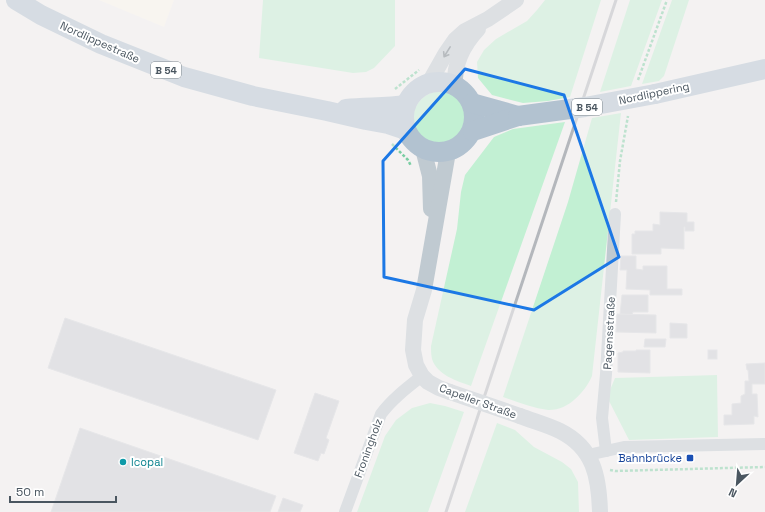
<svg xmlns="http://www.w3.org/2000/svg" width="765" height="512" font-family="'Space Grotesk',sans-serif">
<rect width="100%" height="100%" fill="#f4f2f2"/>
<polygon fill="#fdf8ee" points="99,0 174,0 164,27"/>
<g fill="#c2f0d3">
<polygon points="263,0 395,0 395,46 374,68 366,72 353,73 259,58"/>
<polygon points="545,0 601,0 570,97 548,101 523,103 492,95 478,78 477,62 484,50 496,39 527,21 537,10"/>
<polygon points="630,0 662,0 631,86 600,92"/>
<polygon points="672,0 689,0 664,76 659,81 642,84"/>
<circle cx="441" cy="119" r="28"/>
<path d="M621,113L592,376C585,392 568,411 548,410C533,408 518,402 503,397L568,202L592,118Z"/>
<path d="M565,122L471,386C457,381 437,375 432,359C431,355 431,350 431,346L457,229L461,192L465,175L494,137L513,129Z"/>
<polygon points="717,375 718,437 629,440 607,397 615,378"/>
<polygon points="430,403 445,406 464,412 428,512 357,512 385,436 396,420 412,408"/>
<polygon points="497,423 515,430 534,447 562,462 571,469 578,482 579,512 465,512"/>
</g>
<g fill="#cccfd4" stroke="#d6d8dd">
<polygon points="660,212 687,213 687,222 694,222 694,231 685,231 685,227 684,227 684,249 661,248 661,254 632,254 632,234 635,234 635,231 653,231 653,224 660,225"/>
<polygon points="621,256 636,256 636,269 643,270 643,266 667,266 667,289 682,289 682,295 650,295 650,290 626,289 627,270 620,270"/>
<polygon points="622,295 648,295 648,312 633,312 632,315 620,314"/>
<polygon points="617,314 656,315 656,333 616,332"/>
<polygon points="65,318 276,390 258,440 48,368"/>
<polygon points="670,323 687,324 687,338 670,338"/>
<polygon points="645,339 666,339 665,347 644,347"/>
<polygon points="636,350 650,350 650,373 618,372 618,353 623,352 623,351 636,351"/>
<rect x="708" y="350" width="9" height="9"/>
<polygon points="765,363 765,384 752,384 752,394 757,394 758,417 754,416 754,424 724,425 724,415 732,415 732,404 741,403 741,396 745,394 745,381 749,381 748,370 747,370 746,364"/>
<polygon points="315,393 339,401 326,438 329,440 324,454 321,453 318,461 294,453"/>
<polygon points="80,428 276,496 270,512 51,512"/>
<polygon points="283,498 303,505 300,512 278,512"/>
</g>
<g fill="none" stroke-linecap="round" stroke-linejoin="round">
<g stroke="#7acea3" stroke-width="2.5" stroke-dasharray="3 2" stroke-linecap="butt">
<polyline points="638,80 667,0"/>
<polyline points="395,89 419,70"/>
<polyline points="392,144 408,160 411,166"/>
<polyline points="616,202 620,161 628,116"/>
<polyline points="610,470 615,471 765,467"/>
</g>
<g stroke="#c0cad1" stroke-width="12">
<polyline points="606,451 602,418 606,374 615,214"/>
<polyline points="588,455 624,447 765,444"/>
<path d="M345,512L381,414C392,399 408,387 422,376"/>
</g>
<g stroke="#c0cad1" stroke-width="16">
<polyline points="429,83 446,53 455,40 465,31 488,19 516,0"/>
<path d="M455,85C454,64 463,45 478,29"/>
<polyline points="423,149 430,176 431,209"/>
<polyline points="448,152 424,290 415,320 413,350 416,365 422,376 428,382 439,388 450,392"/>
<path d="M520,416C533,421 548,425 560,431C594,448 599,477 600,512"/>
</g>
<g stroke="#b2c2d0" stroke-width="20">
<polyline points="16,0 41,15 101,44 184,77 253,96 327,111 366,120 388,124 406,130"/>
<circle cx="439" cy="117" r="35"/>
<polyline points="655,94 765,69"/>
<polyline points="472,103 518,116"/>
<path d="M346,109C366,107 386,108 406,105"/>
<polyline points="473,131 518,116"/>
</g>
<polyline stroke="#b4b7bc" stroke-width="3" points="446,512 616,0"/>
<polyline stroke="#c0cad1" stroke-width="16" points="450,392 520,416"/>
<polyline stroke="#b2c2d0" stroke-width="20" points="518,116 585,107 655,94"/>
</g>
<defs><path id="oneway-shaft" d="M-6 0H5M1.5-3L5.5 0L1.5 3" fill="none" stroke-width="1.6" stroke-linecap="round" stroke-linejoin="round"/></defs>
<use stroke="#6d7982" href="#oneway-shaft" transform="translate(447 52) rotate(122)"/>
<path d="M0 0H765V512H0ZM465,69L564,95L619,257L534,310L384,277L383,161Z" fill="#f4f2f2" fill-opacity=".55" fill-rule="evenodd"/>
<path fill="none" stroke="#1c78e5" stroke-width="3" stroke-linejoin="round" d="M465,69L564,95L619,257L534,310L384,277L383,161Z"/>
<rect fill="#1a4fb4" stroke="#fff" stroke-width="1.5" x="686" y="454" width="8" height="8" rx="2"/>
<circle fill="#0f9aa8" stroke="#fff" stroke-width="1.5" cx="123" cy="462" r="4"/>
<g text-anchor="middle" dominant-baseline="central" stroke-width="4" stroke-linejoin="round" paint-order="stroke">
<g fill="#fff" stroke="#808990" stroke-width="1">
<rect x="151" y="62" width="30" height="16" rx="3"/>
<rect x="572" y="99" width="30" height="16" rx="3"/>
</g>
<g font-size="10" font-weight="bold" fill="#4a5660">
<text x="166" y="70">B 54</text>
<text x="587" y="107">B 54</text>
</g>
<g font-size="11" fill="#4a5660" stroke="#fff">
<text transform="translate(100 42) rotate(24)">Nordlippestraße</text>
<text transform="translate(654 93) rotate(-12)">Nordlippering</text>
<text transform="translate(609 333) rotate(-87)">Pagensstraße</text>
<text transform="translate(478 401) rotate(20)">Capeller Straße</text>
<text transform="translate(368 448) rotate(-70)">Froningholz</text>
</g>
<g font-size="11" fill="#164399" stroke="#fff" text-anchor="end">
<text x="682" y="458">Bahnbrücke</text>
</g>
<g font-size="11" fill="#0d838f" stroke="#fff" text-anchor="start">
<text x="131" y="462">Icopal</text>
</g>
</g>
<g transform="translate(737 484) rotate(206)" stroke="#ffffff" stroke-width="3" paint-order="stroke">
<path d="M0-3L7 15L0 10L-7 15Z" fill="#4a5660"/>
<text y="-6" font-size="11" font-weight="bold" text-anchor="middle" fill="#4a5660">N</text>
</g>
<path d="M10 496v6h106v-6" fill="none" stroke="#4a5660" stroke-width="2"/>
<text x="16" y="496" font-size="12" fill="#4a5660" stroke="#ffffff" stroke-width="3" paint-order="stroke">50 m</text>
</svg>
